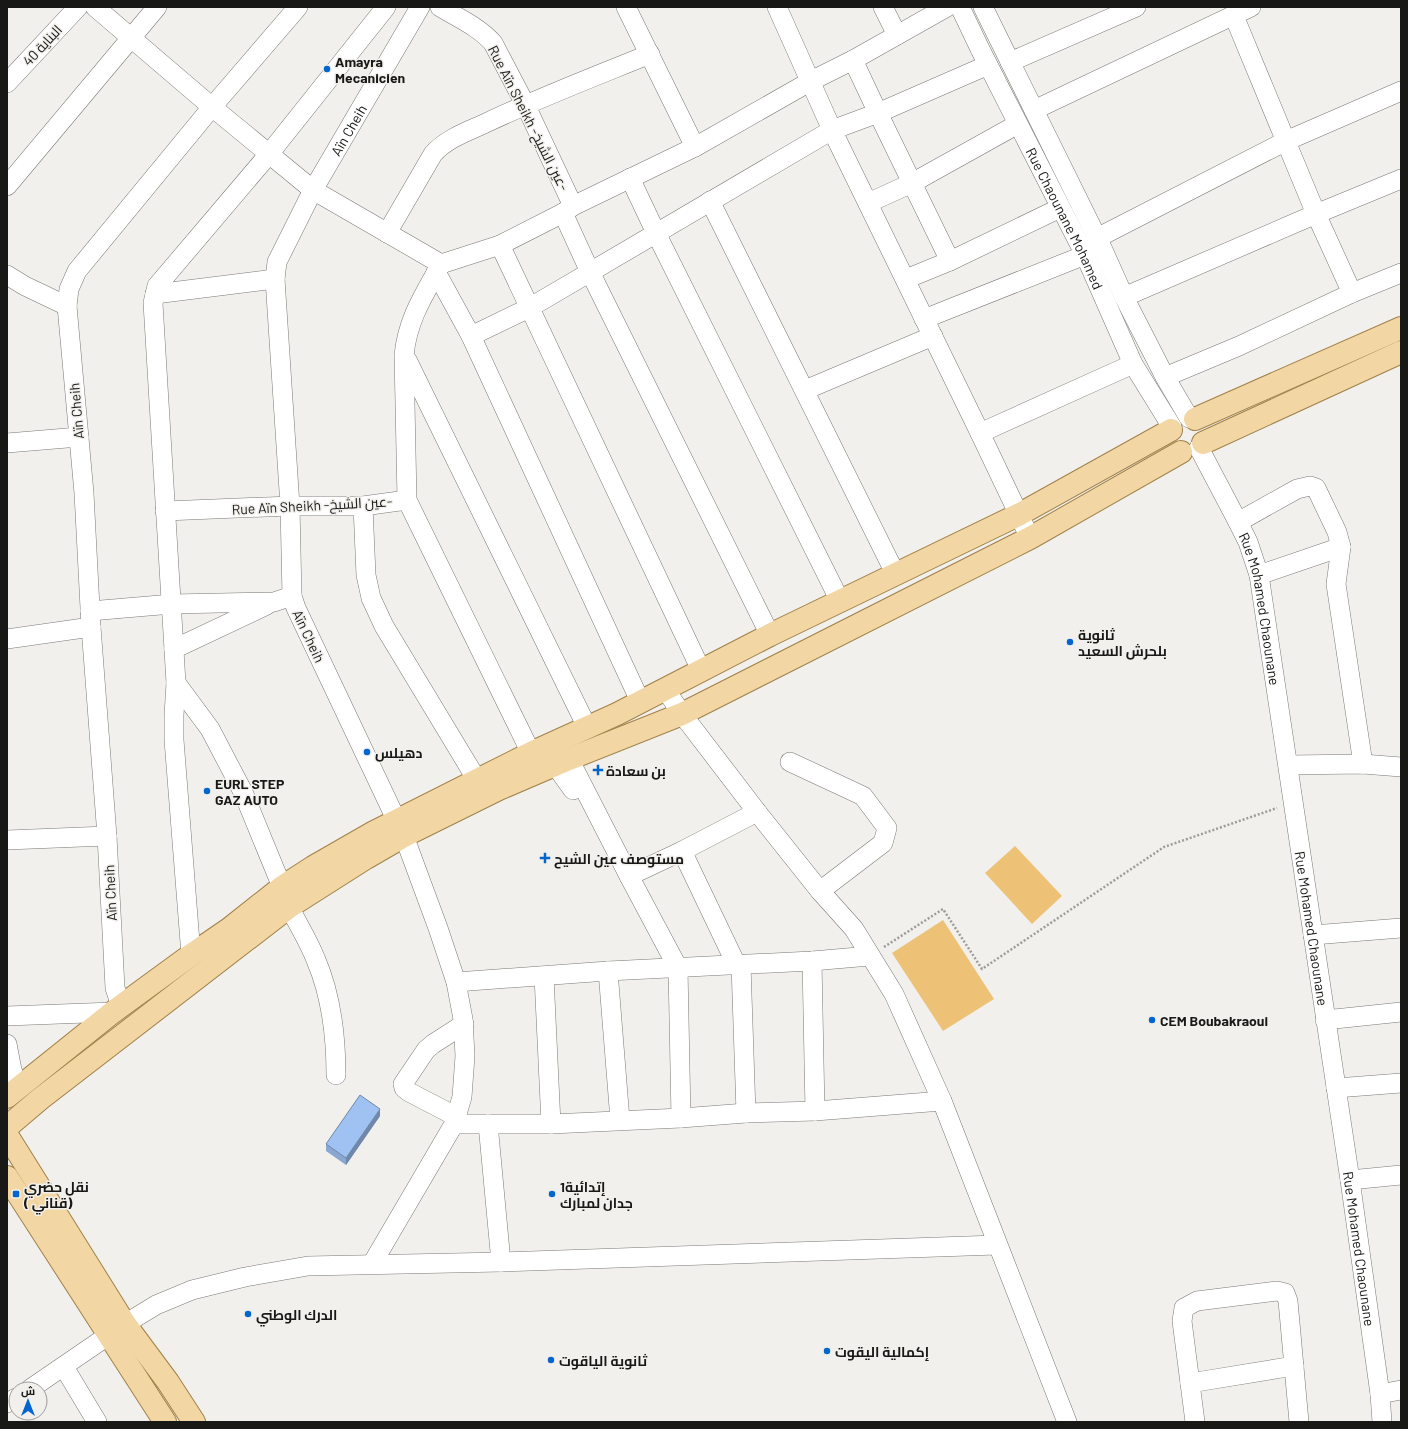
<svg xmlns="http://www.w3.org/2000/svg" width="1408" height="1429" font-family="Barlow,Cairo,sans-serif">
<rect width="100%" height="100%" fill="#f2f0ec"/>
<g fill="#edc277">
<polygon points="1015,846 1062,896 1032,924 985,873"/>
<polygon points="943,920 994,999 943,1031 892,953"/>
</g>
<g fill="none" stroke-linecap="round" stroke-linejoin="round">
<defs>
<g id="minor">
<polyline points="95,7 212,107 313,190 441,264 500,245 563,213 573,206 695,147 811,81 853,60 947,7"/>
<path d="M440,7C458,18 479,27 493,43L525,104L573,206"/>
<polyline points="626,7 695,147"/>
<polyline points="777,7 832,130 980,433 1030,538"/>
<polyline points="883,7 897,35"/>
<path id="s1" d="M960,7L980,49L1085,255L1133,364L1172,427"/>
<polyline points="983,7 1103,250 1124,297 1165,377 1189,418"/>
<polyline points="1234,16 1316,214 1352,293"/>
<polyline points="853,60 878,113 950,261"/>
<polyline points="1010,62 1136,7"/>
<polyline points="7,83 78,7"/>
<polyline points="1034,110 1251,7"/>
<polyline points="630,178 656,233 840,601"/>
<polyline points="7,186 157,7"/>
<polyline points="710,201 896,575"/>
<polyline points="868,203 912,183 1018,124"/>
<polyline points="563,213 590,272 770,635"/>
<path d="M387,233L433,154C447,138 469,131 488,122C541,97 596,76 650,54"/>
<polyline points="1097,238 1286,141 1401,91"/>
<polyline points="500,245 701,670"/>
<path d="M441,264C424,295 408,318 404,355L407,500L531,753"/>
<polyline points="436,272 471,336 640,701"/>
<polyline points="7,275 25,286 67,306"/>
<polyline points="906,279 950,261 1060,208"/>
<polyline points="155,294 275,279"/>
<polyline points="1124,297 1316,214 1401,179"/>
<polyline points="924,319 1085,255"/>
<polyline points="471,336 529,308 832,130 878,113 988,65"/>
<polyline points="407,360 587,727"/>
<polyline points="1165,377 1239,346 1352,293 1401,273"/>
<polyline points="805,390 933,336"/>
<polyline points="980,433 1133,364"/>
<polyline points="7,443 79,437"/>
<path id="s2" d="M1199,448L1238,522L1248,542L1259,575L1350,1180L1380,1394L1382,1422"/>
<polyline points="363,506 366,575 371,598 384,626 477,780"/>
<polyline points="165,511 290,506 363,506 407,500"/>
<polyline points="1238,522 1297,489 1310,486 1316,488 1337,532 1341,547 1336,584 1363,764"/>
<polyline points="1259,575 1341,547"/>
<polyline points="90,611 172,604 274,602 292,596"/>
<polyline points="7,639 91,627"/>
<polyline points="174,649 267,605"/>
<polyline points="176,683 210,729 243,792 282,887"/>
<polyline points="665,689 682,714 757,812 820,891 854,929 894,994 942,1101 1067,1422"/>
<polyline points="569,759 629,876 682,851 757,812"/>
<polyline points="790,762 863,796 887,828 883,843 820,891"/>
<polyline points="555,765 573,790"/>
<polyline points="1288,765 1363,764 1401,767"/>
<polyline points="7,840 107,836"/>
<polyline points="682,851 737,966"/>
<polyline points="629,876 678,968 681,1118"/>
<path d="M289,907C298,924 309,942 316,960C331,995 336,1036 336,1075"/>
<polyline points="1313,935 1401,928"/>
<polyline points="191,955 174,740 174,715 176,683 153,303 157,286 269,154 386,7"/>
<polyline points="812,961 815,1111"/>
<polyline points="741,965 746,1113"/>
<polyline points="608,971 620,1120"/>
<polyline points="544,976 551,1124"/>
<polyline points="456,982 608,971 812,961 870,956"/>
<polyline points="121,1006 115,988 107,836 91,627 84,493 67,306 69,289 77,271 212,107 298,7"/>
<polyline points="7,1016 113,1012"/>
<polyline points="1325,1020 1401,1012"/>
<polyline points="7,1044 12,1070 18,1087"/>
<polyline points="1336,1088 1401,1083"/>
<polyline points="457,1117 409,1092 404,1088 403,1084 426,1050 433,1044 464,1024"/>
<polyline points="454,1124 551,1124 681,1118 746,1113 815,1111 942,1101"/>
<polyline points="488,1124 501,1262"/>
<polyline points="1350,1180 1401,1175"/>
<path id="s3" d="M372,1264L454,1124L462,1097L465,1056L463,1019L456,982L438,928L404,836L296,608L292,596L290,506L275,279L277,262L313,190L420,7"/>
<polyline points="64,1367 97,1422"/>
<polyline points="1190,1383 1294,1366"/>
<polyline points="30,1389 125,1324 156,1305 192,1290 245,1277 308,1266 501,1262 997,1245"/>
<polyline points="1380,1394 1401,1390"/>
<polyline points="7,1403 16,1398"/>
<polyline points="1195,1422 1182,1321 1184,1308 1197,1301 1277,1291 1285,1293 1288,1301 1299,1422"/>
</g>
<g id="major">
<polyline points="1195,419 1401,328"/>
<polyline points="1203,443 1401,352"/>
<polyline points="7,1097 113,1012 191,955 229,929 282,887 313,867 374,832 531,753 617,714 770,635 1020,514 1171,430"/>
<polyline points="7,1127 40,1099 289,907 366,858 404,836 499,789 569,759 682,714 1030,538 1181,452"/>
<polyline points="7,1135 125,1324 168,1382 194,1422"/>
<polyline points="7,1177 165,1422"/>
</g>
</defs>
<use href="#minor" stroke="#7b7975" stroke-width="20"/>
<use href="#major" stroke="#a08149" stroke-width="24"/>
<polyline stroke="#9d9c99" stroke-width="2.5" stroke-dasharray="2 2" stroke-linecap="butt" points="884,947 943,909 982,969 1164,847 1277,808"/>
<use href="#minor" stroke="#fff" stroke-width="19"/>
<use href="#major" stroke="#f2d6a3" stroke-width="22"/>
</g>
<polygon fill="#89a7d0" points="380,1116 346,1165 326,1151 326,1144"/>
<polygon fill="#6f88a9" points="380,1109 380,1116 346,1165 346,1158"/>
<polygon fill="#9fc2f2" stroke="#6f88a9" points="360,1095 380,1109 346,1158 326,1144"/>
<g fill="#0366cf" stroke="#f2f0ec" stroke-width="1.5">
<circle cx="327" cy="69" r="4"/>
<circle cx="1070" cy="642" r="4"/>
<circle cx="367" cy="752" r="4"/>
<path d="M596 764h4v4h4v4h-4v4h-4v-4h-4v-4h4z"/>
<circle cx="207" cy="791" r="4"/>
<path d="M543 852h4v4h4v4h-4v4h-4v-4h-4v-4h4z"/>
<circle cx="1152" cy="1020" r="4"/>
<rect x="12" y="1190" width="8" height="8" rx="2"/>
<circle cx="552" cy="1194" r="4"/>
<circle cx="248" cy="1314" r="4"/>
<circle cx="827" cy="1351" r="4"/>
<circle cx="551" cy="1360" r="4"/>
</g>
<g text-anchor="middle" dominant-baseline="central" stroke-width="3" stroke-linejoin="round" paint-order="stroke">
<g font-size="14" fill="#181816" stroke="#f2f0ec">
<text transform="translate(42 45) rotate(-47)">البناية 40</text>
<text transform="translate(529 118) rotate(63)">Rue Aïn Sheikh -عين الشيخ-</text>
<text stroke="none"><textPath href="#s3" startOffset="1211">Aïn Cheih</textPath></text>
<text stroke="none"><textPath href="#s1" startOffset="236">Rue Chaounane Mohamed</textPath></text>
<text transform="translate(76 411) rotate(-95)">Aïn Cheih</text>
<text transform="translate(312 505) rotate(-3)">Rue Aïn Sheikh -عين الشيخ-</text>
<text stroke="none"><textPath href="#s2" startOffset="174">Rue Mohamed Chaounane</textPath></text>
<text transform="translate(309 636) rotate(65)">Aïn Cheih</text>
<text transform="translate(110 893) rotate(-93)">Aïn Cheih</text>
<text stroke="none"><textPath href="#s2" startOffset="498">Rue Mohamed Chaounane</textPath></text>
<text stroke="none"><textPath href="#s2" startOffset="822">Rue Mohamed Chaounane</textPath></text>
</g>
<g font-size="14" font-weight="bold" fill="#181816" stroke="#f2f0ec" text-anchor="start">
<text x="335" y="61">Amayra<tspan x="335" dy="16">Mecanicien</tspan></text>
<text x="1078" y="634">ثانوية<tspan x="1078" dy="16">بلحرش السعيد</tspan></text>
<text x="375" y="752">دهيلس</text>
<text x="606" y="770">بن سعادة</text>
<text x="215" y="783">EURL STEP<tspan x="215" dy="16">GAZ AUTO</tspan></text>
<text x="554" y="858">مستوصف عين الشيح</text>
<text x="1160" y="1020">CEM Boubakraoui</text>
<text x="24" y="1186">نقل حضري<tspan x="24" dy="16">( قناني)</tspan></text>
<text x="560" y="1186">1إتدائية<tspan x="560" dy="16">جدان لمبارك</tspan></text>
<text x="256" y="1314">الدرك الوطني</text>
<text x="835" y="1351">إكمالية اليقوت</text>
<text x="559" y="1360">ثانوية الياقوت</text>
</g>
</g>
<rect width="1408" height="1429" fill="none" stroke="#181816" stroke-width="16"/>
<g transform="translate(28 1401)"><circle r="19" fill="#f2f0ec" stroke="#9b9a96"/>
<path d="M0-3L7 15L0 10L-7 15Z" fill="#0366cf"/>
<text y="-6" font-size="11" font-weight="bold" text-anchor="middle" fill="#181816">ش</text>
</g>
</svg>
